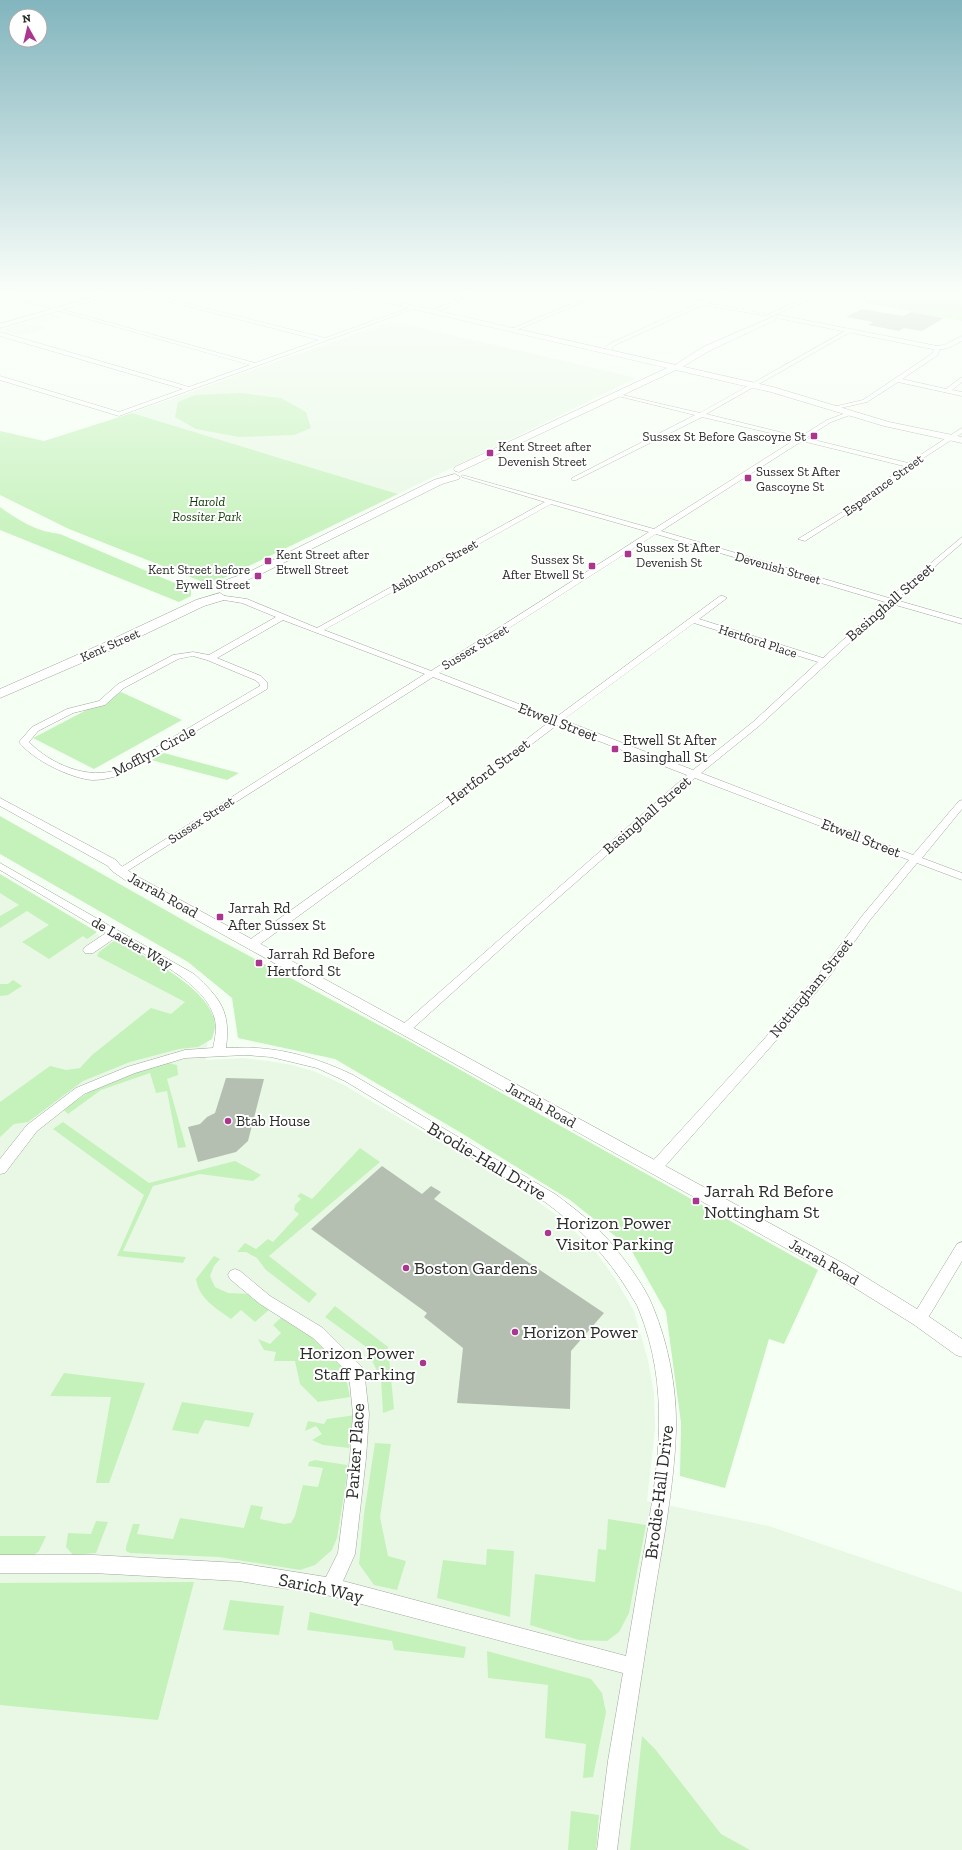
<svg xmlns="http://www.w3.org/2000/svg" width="962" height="1850" font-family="'Zilla Slab',serif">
<rect width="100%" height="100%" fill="#f6fff4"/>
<g fill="#e8f8e5">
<polygon points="53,314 65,317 38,324 47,328 20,336 1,330"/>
<polygon points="392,321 636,378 398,494 132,413"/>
<polygon points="0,877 180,983 209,1023 206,1060 243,1058 268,1061 292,1065 316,1072 342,1084 523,1191 562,1219 596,1252 616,1280 634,1311 648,1360 654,1393 655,1429 647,1501 769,1526 962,1592 962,1850 0,1850"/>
</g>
<g fill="#c5f2bb">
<polygon points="829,294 934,294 962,299 962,321 826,296"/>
<polygon points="241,393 281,398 306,412 311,428 294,435 239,437 196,429 175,417 178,402 195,395"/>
<polygon points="132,413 398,494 222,579 203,582 69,529 0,495 0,431 44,441"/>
<path d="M0,507C18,520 37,532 60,534L191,590V596L179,602L0,530Z"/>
<polygon points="121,692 182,720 94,769 33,738"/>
<polygon points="164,753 239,773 227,780 151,760"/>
<polygon points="0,816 197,928 407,1040 818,1270 784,1344 769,1339 725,1488 680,1476 681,1423 666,1312 630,1248 570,1200 463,1134 335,1059 238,1038 232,998 188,962 0,854"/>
<polygon points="0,874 97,932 87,939 83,936 49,959 22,942 49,925 27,911 0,928 0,916 19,905 0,893"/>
<path d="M115,940C142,955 216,990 215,1027C215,1030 213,1035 212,1039L198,1047L179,1049L130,1062L83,1081L28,1122L14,1124L0,1137V1102L50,1066L66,1070L80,1068L92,1055L151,1008L171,1014L185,1002L97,956L99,952Z"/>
<polygon points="13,980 22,986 8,995 0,996 0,984 8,984"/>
<polygon points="168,1063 177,1065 178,1075 167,1079 186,1147 178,1148 167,1091 156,1093 150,1073 101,1090 68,1114 63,1109 94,1089 136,1072"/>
<polygon points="63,1122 149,1183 235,1161 261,1175 253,1181 200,1174 153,1186 123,1251 186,1257 183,1263 117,1256 144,1195 53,1129"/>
<polygon points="360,1148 380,1162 269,1256 317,1294 309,1303 266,1270 257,1258 246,1252 237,1252 245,1243 256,1249 268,1239 273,1242 299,1214 294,1210 295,1205 301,1199 297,1196 301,1193 312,1199"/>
<path d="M214,1256L220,1259L214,1266L210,1276L215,1287L228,1293L252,1294L270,1309L255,1322L241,1310L231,1319C216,1308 199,1299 196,1279Z"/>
<polygon points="335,1306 388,1347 394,1409 383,1413 381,1379 365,1346 325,1317"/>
<polygon points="282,1317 317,1341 344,1369 350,1397 318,1402 300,1384 295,1361 274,1361 276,1352 264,1350 258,1339 270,1344 281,1333 273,1325"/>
<polygon points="64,1373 145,1383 109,1483 96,1483 111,1397 50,1396"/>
<polygon points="182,1402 254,1413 249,1427 205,1420 198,1434 172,1430"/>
<polygon points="356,1415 349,1448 323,1445 312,1440 322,1434 316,1426 305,1431 308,1421 324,1424 327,1419"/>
<polygon points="375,1443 391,1444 380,1517 388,1556 406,1561 397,1590 374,1585 359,1564 364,1514"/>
<polygon points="315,1460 347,1465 348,1469 337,1538 332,1550 315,1565 300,1570 219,1557 130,1553 126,1551 126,1547 133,1524 140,1524 137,1534 173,1539 180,1518 244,1528 251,1505 263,1507 260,1519 284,1524 291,1523 295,1516 303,1485 318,1487 323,1468 308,1466 309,1462"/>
<polygon points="608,1519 646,1525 629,1613 619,1632 607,1641 579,1640 530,1625 535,1574 595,1582 598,1549 606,1550"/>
<polygon points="96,1521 108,1522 96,1553 73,1555 66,1547 68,1533 91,1534"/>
<polygon points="0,1536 46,1536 39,1551 33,1556 0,1556"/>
<polygon points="487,1549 514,1551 510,1617 437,1598 443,1560 486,1565"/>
<polygon points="194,1582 158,1720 0,1705 0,1583"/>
<polygon points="230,1600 284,1606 279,1635 223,1630"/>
<polygon points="310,1612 466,1647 464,1658 394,1650 392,1641 307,1630"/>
<polygon points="487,1651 591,1679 602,1693 606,1712 593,1777 583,1778 586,1744 545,1738 548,1685 488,1678"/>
<polygon points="642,1736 655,1749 721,1834 750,1850 630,1850"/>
<polygon points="571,1811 599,1815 596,1850 568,1850"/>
</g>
<g fill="#b4bfb2">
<polygon points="862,309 903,316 911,312 944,318 922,331 904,328 899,331 868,325 873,322 846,317"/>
<polygon points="226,1078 264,1079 248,1141 236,1152 198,1162 188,1127 200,1124 207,1117 215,1113"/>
<polygon points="382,1166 422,1194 431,1186 441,1192 434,1199 604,1313 571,1351 570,1409 457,1403 463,1348 424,1317 427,1313 311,1229"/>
</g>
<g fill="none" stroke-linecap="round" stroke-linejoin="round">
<defs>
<g id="minor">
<polygon points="0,294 6,294 255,363 319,340 140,294 148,294 325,338 412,307 416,308 119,416 0,380 0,376 119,412 183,389 0,336 0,332 189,387 250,365"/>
<polygon points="473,294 480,294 437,311 433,310"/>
<polygon points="595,294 602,294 514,331 509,330"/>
<path d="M650,294C667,294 683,301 700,301C708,301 715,294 724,294L707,303L770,315L768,316L703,305L615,345L612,348V350L606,349V347L611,343L697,304Z"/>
<path d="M847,330L852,331L706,414L800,437L827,420L851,411L854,413L853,414L831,422L806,438L908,463L960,429L962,428V433L911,466L858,507L805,541L798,539L854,505L904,466L802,441L661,531L889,598L962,537V543L896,600L962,619V624L892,604L759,726L701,773L913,855L959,801L962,800V809L922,858L962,873V880L917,863L870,920L829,977L773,1044L660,1172L655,1173L650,1172L648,1168L650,1164L765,1038L821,971L862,916L909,860L695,778L526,926L409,1032H401L399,1029L401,1026L687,775L557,725L490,776L256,947H248L246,944L248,941L484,772L549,722L433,677L121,875L117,874L116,872L117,870L425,674L283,620L217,658L261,676L267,682V689L125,773C115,777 104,780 92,780C70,778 33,760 19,742L32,727L67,709L99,701L118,684L173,655L193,652L209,655L276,617L242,603L218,599V595L247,599L317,628L545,502L462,477V475L654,529L796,439L702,417L576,480H572V478L695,415L614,395V393L700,413ZM551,504L649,532L431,671L324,630ZM656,534L885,602L823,658L699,619L727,598L723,596H720L555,718L439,673ZM694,623L818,662L753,722L693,770L563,720ZM193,656L207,660L255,680L259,683L260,686L119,769C89,781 50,764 29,742L38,731L73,713L105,705L124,688L178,659Z"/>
<polygon points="937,346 940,348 938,355 902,379 946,389 962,377 962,382 952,390 962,392 962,396 898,382 867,402 836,409 833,407 863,400 933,353 934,348"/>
<path d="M0,863L194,974C220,998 231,1011 226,1048C272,1045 311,1055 353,1075L555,1194C574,1208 595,1224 611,1243C625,1260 645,1286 653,1307C669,1346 677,1390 676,1431C674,1489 662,1546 653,1603C640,1685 627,1767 617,1850H597L608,1761L623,1673L331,1596L239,1581L93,1573H0V1555H93L239,1563L326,1577L338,1553L350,1458L353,1414L349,1374L313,1338L260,1304L230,1279L228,1275L230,1271L235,1269L240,1271L270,1296L323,1328L361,1366L364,1371L369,1414L366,1458L355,1554L343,1581L626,1656C633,1617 639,1578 646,1540C659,1461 670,1387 639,1310C637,1304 632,1298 629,1292C607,1256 579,1227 545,1202L345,1081L317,1068L271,1057L245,1055L185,1058L135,1073L84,1094L37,1131L5,1173L0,1174V1159L27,1125L76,1088L127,1067L185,1050L213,1048C215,1039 217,1029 215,1020C207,982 146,956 115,938L93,953H85L83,950L85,947L106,933L0,870Z"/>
<polygon points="962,1242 962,1261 934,1308 924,1324 919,1325 914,1324 912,1319 914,1314 957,1244"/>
</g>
<g id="tertiary">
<polygon points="779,315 937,346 944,345 962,336 962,341 948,348 937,350 777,318 777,316"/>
<polygon points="0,798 116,860 120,865 133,874 846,1265 925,1314 962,1339 962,1357 956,1355 913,1324 834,1275 125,880 112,871 108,866 0,806"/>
</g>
<g id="secondary">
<polygon points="104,294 115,294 0,328 0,324"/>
<polygon points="813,294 822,294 772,316 767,315"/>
<polygon points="773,317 776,319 775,320 709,351 679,369 672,367 703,347"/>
</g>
<g id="primary">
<polygon points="349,294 363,294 773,387 889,422 962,437 962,443 884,426 771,392 676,370 459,472 455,471 454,469 455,467 667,368"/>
<polygon points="455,474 460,477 459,479 442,484 257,576 221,590 215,586 217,583 249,572 434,480"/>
<polygon points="220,593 226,597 224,600 204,606 114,649 0,698 0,689 104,643 196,600"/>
</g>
</defs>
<use href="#minor" stroke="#9ea89c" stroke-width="1"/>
<use href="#tertiary" stroke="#9ea89c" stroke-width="1"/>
<use href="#secondary" stroke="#9ea89c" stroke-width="1"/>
<use href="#primary" stroke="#9ea89c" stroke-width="1"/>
<use href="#minor" fill="#fff" fill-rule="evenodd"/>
<use href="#tertiary" fill="#fff" fill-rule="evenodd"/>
<use href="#secondary" fill="#fff" fill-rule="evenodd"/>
<use href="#primary" fill="#fff" fill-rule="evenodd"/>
</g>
<linearGradient id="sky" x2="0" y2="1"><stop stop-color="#82b5be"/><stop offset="0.53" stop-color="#fbfffa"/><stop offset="1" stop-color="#fbfffa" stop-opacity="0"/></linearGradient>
<rect width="962" height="553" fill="url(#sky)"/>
<g fill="#ab368f" stroke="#fff" stroke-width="1.5">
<rect x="810" y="432" width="8" height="8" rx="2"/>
<rect x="486" y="449" width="8" height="8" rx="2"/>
<rect x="744" y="474" width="8" height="8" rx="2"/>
<rect x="624" y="550" width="8" height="8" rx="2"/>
<rect x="264" y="557" width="8" height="8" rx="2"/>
<rect x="588" y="562" width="8" height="8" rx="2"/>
<rect x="254" y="572" width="8" height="8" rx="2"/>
<rect x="611" y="745" width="8" height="8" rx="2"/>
<rect x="216" y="913" width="8" height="8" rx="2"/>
<rect x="255" y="959" width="8" height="8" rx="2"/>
<circle cx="228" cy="1121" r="4"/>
<rect x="692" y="1197" width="8" height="8" rx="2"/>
<circle cx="548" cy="1233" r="4"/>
<circle cx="406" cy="1268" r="4"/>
<circle cx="515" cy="1332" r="4"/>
<circle cx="423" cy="1363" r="4"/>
</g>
<g text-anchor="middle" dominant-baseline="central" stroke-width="4" stroke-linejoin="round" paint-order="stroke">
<g font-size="13" fill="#292d28" stroke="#fff" text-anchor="start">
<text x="806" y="436" text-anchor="end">Sussex St Before Gascoyne St</text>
<text x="498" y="446">Kent Street after<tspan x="498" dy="15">Devenish Street</tspan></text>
<text x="756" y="471">Sussex St After<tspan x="756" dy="15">Gascoyne St</tspan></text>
<text x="636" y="547">Sussex St After<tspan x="636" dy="15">Devenish St</tspan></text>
<text x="276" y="554">Kent Street after<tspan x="276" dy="15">Etwell Street</tspan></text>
<text x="584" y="559" text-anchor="end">Sussex St<tspan x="584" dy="15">After Etwell St</tspan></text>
<text x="250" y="569" text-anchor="end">Kent Street before<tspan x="250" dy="15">Eywell Street</tspan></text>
</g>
<g font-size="13" fill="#292d28" stroke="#fff">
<text transform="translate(883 485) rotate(-36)">Esperance Street</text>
<text transform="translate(434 566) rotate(-29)">Ashburton Street</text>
<text transform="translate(778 568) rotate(16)">Devenish Street</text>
<text transform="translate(758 641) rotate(18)">Hertford Place</text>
<text transform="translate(110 645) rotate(-24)">Kent Street</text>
<text transform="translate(475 647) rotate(-31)">Sussex Street</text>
<text transform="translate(201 820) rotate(-33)">Sussex Street</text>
</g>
<g font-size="13" font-style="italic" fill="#0d3a02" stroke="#fff">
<text x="207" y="501">Harold<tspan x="207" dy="15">Rossiter Park</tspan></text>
</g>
<g font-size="15" fill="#292d28" stroke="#fff">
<text transform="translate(890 602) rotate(-41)">Basinghall Street</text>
<text transform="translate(558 722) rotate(21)">Etwell Street</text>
<text transform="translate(154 751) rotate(-28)">Mofflyn Circle</text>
<text transform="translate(488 772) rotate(-37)">Hertford Street</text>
<text transform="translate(647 815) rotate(-41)">Basinghall Street</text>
<text transform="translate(861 838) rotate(21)">Etwell Street</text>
<text transform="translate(163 895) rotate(29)">Jarrah Road</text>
<text transform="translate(132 943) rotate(30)">de Laeter Way</text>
<text transform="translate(811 988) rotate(-51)">Nottingham Street</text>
<text transform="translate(541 1105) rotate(29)">Jarrah Road</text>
<text transform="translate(824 1262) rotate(30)">Jarrah Road</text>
</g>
<g font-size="15" fill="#292d28" stroke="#fff" text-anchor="start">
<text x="623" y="740">Etwell St After<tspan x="623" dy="17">Basinghall St</tspan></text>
<text x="228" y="908">Jarrah Rd<tspan x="228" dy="17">After Sussex St</tspan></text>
<text x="267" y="954">Jarrah Rd Before<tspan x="267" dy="17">Hertford St</tspan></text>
<text x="236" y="1121">Btab House</text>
</g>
<g font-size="18" fill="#292d28" stroke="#fff">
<text transform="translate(487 1161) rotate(31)">Brodie-Hall Drive</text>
<text transform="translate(355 1451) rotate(-86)">Parker Place</text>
<text transform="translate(659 1492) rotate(-83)">Brodie-Hall Drive</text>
<text transform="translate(321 1588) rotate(12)">Sarich Way</text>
</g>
<g font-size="18" fill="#292d28" stroke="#fff" text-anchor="start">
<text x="704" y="1191">Jarrah Rd Before<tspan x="704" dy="21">Nottingham St</tspan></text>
<text x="556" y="1223">Horizon Power<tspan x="556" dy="21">Visitor Parking</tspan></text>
<text x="414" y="1268">Boston Gardens</text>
<text x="523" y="1332">Horizon Power</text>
<text x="415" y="1353" text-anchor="end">Horizon Power<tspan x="415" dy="21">Staff Parking</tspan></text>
</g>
</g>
<g transform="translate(28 28) rotate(352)"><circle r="19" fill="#ffffff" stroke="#a9aba9"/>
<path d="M0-3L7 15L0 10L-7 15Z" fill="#ab368f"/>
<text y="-6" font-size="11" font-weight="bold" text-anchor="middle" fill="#292d28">N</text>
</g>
</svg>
